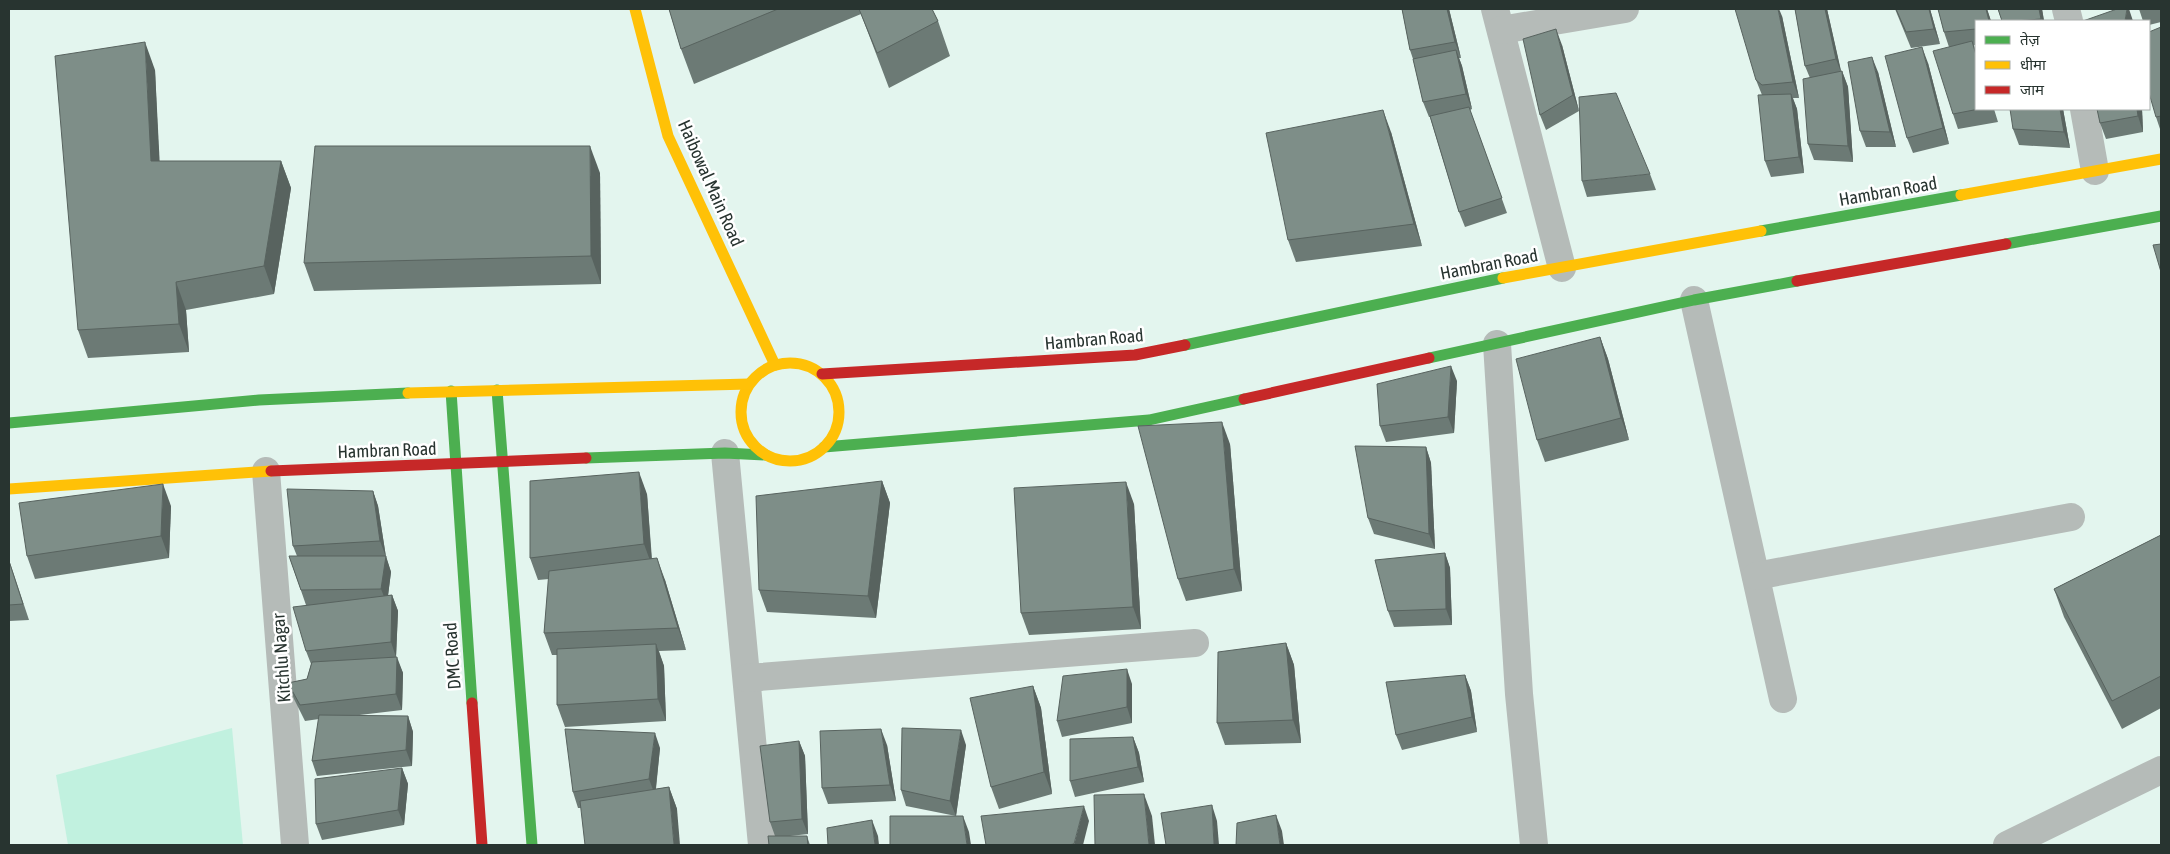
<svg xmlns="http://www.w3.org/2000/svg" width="2170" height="854" font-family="'Asap Condensed','Noto Sans Devanagari',sans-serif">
<rect width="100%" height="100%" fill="#e3f5ee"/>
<polygon fill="#c1f1df" points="232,728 243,845 68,845 56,775"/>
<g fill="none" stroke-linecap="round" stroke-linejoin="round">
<g stroke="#b5bbb8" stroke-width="28">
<polyline points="1495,9 1562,268"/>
<polyline points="2066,9 2069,21"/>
<polyline points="1501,30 1625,9"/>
<polyline points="2084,109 2095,171"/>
<polyline points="1694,300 1783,699"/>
<polyline points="1497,344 1519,694 1534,845"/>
<polyline points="725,453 762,845"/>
<polyline points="266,471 295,845"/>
<polyline points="1756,576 2071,517"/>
<polyline points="747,678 1195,643"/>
<polyline points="2007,845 2161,770"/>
</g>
<g stroke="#4caf50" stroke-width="11">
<polyline points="1761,231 1961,195"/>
<polyline points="2006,244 2161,216"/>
<polyline points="1185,345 1503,278"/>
<polyline points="1429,358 1694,300 1797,281"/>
<polyline points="497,390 532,845"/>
<polyline points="451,391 472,703"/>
<polyline points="9,423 259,400 408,393"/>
<polyline points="824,447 1149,420 1244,399"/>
<polyline points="586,458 725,453 766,455"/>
</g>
<g stroke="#ffc107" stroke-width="11">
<polyline points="635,9 668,136 775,365"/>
<polyline points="1961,195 2161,159"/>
<polyline points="1503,278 1761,231"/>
<circle cx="790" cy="412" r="49"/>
<polyline points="408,393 749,384"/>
<polyline points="9,489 271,471"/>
</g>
<g stroke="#c62828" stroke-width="11">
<polyline points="1797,281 2006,244"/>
<polyline points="822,374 1135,355 1185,345"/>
<polyline points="1244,399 1429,358"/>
<polyline points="271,471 586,458"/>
<polyline points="472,703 482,845"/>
</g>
</g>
<g fill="#6c7a75">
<polygon points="669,9 932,9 938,21 950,56 889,88 861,14 694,84 681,49"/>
<polygon points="1402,9 1449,9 1461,58 1459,58 1462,66 1472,109 1470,110 1507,213 1465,227 1459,212 1430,117 1429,117 1423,102 1413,59 1410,50"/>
<polygon points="1795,9 1827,9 1841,72 1842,71 1848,87 1853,162 1814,160 1808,144 1810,78 1805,66"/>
<polygon points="1895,9 1930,9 1940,44 1911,48"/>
<polygon points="1938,9 1987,9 1991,21 1976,21 1976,45 1974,45 1976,53 1976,109 1994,109 1998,122 1958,129 1953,114 1949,47 1944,32"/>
<polygon points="1998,9 2042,9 2044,21 2002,21"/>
<polygon points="2139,9 2161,9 2161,22 2149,25 2149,21 2143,21"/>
<polygon points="1782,16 1799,98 1793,98 1797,109 1804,173 1771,177 1765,161 1762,95 1756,80"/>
<polygon points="2161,27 2161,132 2156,117"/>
<polygon points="1562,45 1579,111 1546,130 1540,115"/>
<polygon points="1928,63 1949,144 1913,153 1907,138"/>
<polygon points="155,70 159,161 281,161 291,188 274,294 186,310 189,352 88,358 78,330"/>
<polygon points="1878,72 1896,147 1866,147 1860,131"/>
<polygon points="2063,109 2070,148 2019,145 2013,129"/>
<polygon points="2097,109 2142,109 2143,132 2106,139 2100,123"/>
<polygon points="1391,132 1422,246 1296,262 1288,240"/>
<polygon points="600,173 601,284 314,291 304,263"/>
<polygon points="1650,174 1656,190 1587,197 1582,181"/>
<polygon points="1600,337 1608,359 1629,440 1545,462 1537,440"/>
<polygon points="1457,381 1454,433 1386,442 1380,426"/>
<polygon points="1230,444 1242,591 1186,601 1178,579"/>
<polygon points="1426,447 1431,463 1435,549 1374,534 1368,518"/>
<polygon points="882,481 890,503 876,618 767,612 759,590"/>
<polygon points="373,491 378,506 386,557 391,572 388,595 392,595 398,611 396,657 403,673 402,710 351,716 408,716 413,732 412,766 317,776 312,761 319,719 305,721 294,699 288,683 307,679 311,664 306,651 306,605 289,556 297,556 293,546"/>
<polygon points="647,494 652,559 665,580 686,650 659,651 664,666 666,721 565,727 557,705 557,655 552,655 544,633 549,579 538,580 530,558"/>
<polygon points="1134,504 1141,629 1029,635 1021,613"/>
<polygon points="171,506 169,558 35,579 27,556"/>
<polygon points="2161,535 2161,708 2122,729 2064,617 2054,589"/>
<polygon points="1445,553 1450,568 1452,625 1394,627 1388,611"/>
<polygon points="9,560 29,620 9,621"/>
<polygon points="1286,643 1294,665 1301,743 1225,745 1217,723"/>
<polygon points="1465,675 1471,691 1477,732 1402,750 1396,735"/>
<polygon points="1132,684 1132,723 1062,737 1057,721"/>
<polygon points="1033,686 1041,708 1052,794 999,809 991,787"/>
<polygon points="1133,737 1139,753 1144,782 1075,797 1070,781"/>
<polygon points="799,741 805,756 808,834 790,836 807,836 810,845 769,845 775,836 770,822"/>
<polygon points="887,745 896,801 828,804 822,788"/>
<polygon points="966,745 956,816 906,806 901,790"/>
<polygon points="660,748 656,789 669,787 677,809 578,808 573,792"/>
<polygon points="402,768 408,784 404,825 322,840 316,824"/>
</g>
<g fill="#58635f">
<polygon points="1447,9 1449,9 1461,58 1455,42"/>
<polygon points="1778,9 1779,9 1782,16 1799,98 1793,82"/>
<polygon points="1825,9 1827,9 1842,75 1836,59"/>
<polygon points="1929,9 1930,9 1940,44 1934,29"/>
<polygon points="1986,9 1987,9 1991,21 1989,21"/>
<polygon points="2039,9 2042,9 2044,21 2042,21"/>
<polygon points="2127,9 2129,9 2133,21 2125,21"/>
<polygon points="1556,29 1562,45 1579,111 1573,95"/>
<polygon points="145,42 155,70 161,188 151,161"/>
<polygon points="1922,47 1928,63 1949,144 1943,128"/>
<polygon points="1456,50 1462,66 1472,109 1466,94"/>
<polygon points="1872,57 1878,72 1896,147 1890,132"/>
<polygon points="1842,71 1848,87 1853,162 1848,146"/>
<polygon points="1791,94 1797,109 1804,173 1799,157"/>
<polygon points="2060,109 2063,109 2070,148 2064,132"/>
<polygon points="2137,109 2142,109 2143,132 2138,116"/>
<polygon points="1383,110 1391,132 1422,246 1414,224"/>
<polygon points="590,146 600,173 601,284 591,256"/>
<polygon points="281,161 291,188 274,294 264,266"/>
<polygon points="176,282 186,310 189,352 179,324"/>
<polygon points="1600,337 1608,359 1629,440 1621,418"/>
<polygon points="1451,366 1457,381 1454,433 1448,417"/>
<polygon points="1222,422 1230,444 1242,591 1234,569"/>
<polygon points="1426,447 1431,463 1435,549 1429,534"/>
<polygon points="639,472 647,494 652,566 644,544"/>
<polygon points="882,481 890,503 876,618 868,596"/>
<polygon points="1126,482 1134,504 1141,629 1133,607"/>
<polygon points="163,484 171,506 169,558 161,536"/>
<polygon points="373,491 378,506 386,557 380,541"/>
<polygon points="1445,553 1450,568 1452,625 1446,609"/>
<polygon points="386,556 391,572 387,604 381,589"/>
<polygon points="657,558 665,580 686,650 678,628"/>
<polygon points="392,595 398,611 396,657 391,642"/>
<polygon points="1286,643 1294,665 1301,743 1293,720"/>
<polygon points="656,644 664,666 666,721 658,699"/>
<polygon points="397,657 403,673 402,710 396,694"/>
<polygon points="1127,669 1132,684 1132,723 1127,707"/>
<polygon points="1465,675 1471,691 1477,732 1472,717"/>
<polygon points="1033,686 1041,708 1052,794 1044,772"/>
<polygon points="408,716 413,732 412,766 406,750"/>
<polygon points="881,729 887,745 896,801 890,785"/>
<polygon points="961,730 966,745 956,816 950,801"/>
<polygon points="655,733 660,748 655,795 649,779"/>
<polygon points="1133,737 1139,753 1144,782 1138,767"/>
<polygon points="799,741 805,756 808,834 802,819"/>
<polygon points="402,768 408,784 404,825 398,810"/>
<polygon points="669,787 677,809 680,845 674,845"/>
<polygon points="1144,794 1152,816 1155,845 1149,845"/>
<polygon points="1212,805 1217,821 1219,845 1214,845"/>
<polygon points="1084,806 1089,821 1083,845 1074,845"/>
<polygon points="1276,815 1282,831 1284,845 1280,845"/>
<polygon points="963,816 969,832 971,845 967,845"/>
<polygon points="872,820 878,836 879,845 875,845"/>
</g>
<g fill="#7e8e88" stroke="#58635f">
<polygon points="669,9 778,9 681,49"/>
<polygon points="859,9 932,9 938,21 877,53"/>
<polygon points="1402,9 1447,9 1455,42 1410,50"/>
<polygon points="1735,9 1778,9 1793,82 1762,85 1756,80"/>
<polygon points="1795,9 1825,9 1836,59 1805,66"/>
<polygon points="1896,9 1929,9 1934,29 1906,32"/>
<polygon points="1938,9 1986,9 1989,21 1976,21 1976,29 1944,32"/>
<polygon points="1998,9 2039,9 2041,19 2015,21 2002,21"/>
<polygon points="2117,9 2127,9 2125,21 2083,21"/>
<polygon points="2161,27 2161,116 2156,117 2149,93 2149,32"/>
<polygon points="1556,29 1573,95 1540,115 1523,39"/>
<polygon points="1972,41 1976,55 1976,109 1979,109 1953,114 1933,51"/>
<polygon points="145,42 151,161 281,161 264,266 176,282 179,324 78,330 55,56"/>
<polygon points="1922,47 1943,128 1907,138 1885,56"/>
<polygon points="1456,50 1466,94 1423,102 1413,59"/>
<polygon points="1872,57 1890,132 1860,131 1848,62"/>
<polygon points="1842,71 1848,146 1808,144 1803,79"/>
<polygon points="1616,93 1650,174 1582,181 1579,97"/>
<polygon points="1791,94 1799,157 1765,161 1758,95"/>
<polygon points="1469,107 1502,198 1459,212 1430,116"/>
<polygon points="2010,109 2060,109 2064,132 2013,129"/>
<polygon points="2097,109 2137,109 2138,116 2100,123"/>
<polygon points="1383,110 1414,224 1288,240 1266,133"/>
<polygon points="315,146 590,146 591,256 304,263"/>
<polygon points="2161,244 2161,272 2153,245"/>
<polygon points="1600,337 1621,418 1537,440 1516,359"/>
<polygon points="1451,366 1448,417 1380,426 1377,384"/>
<polygon points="1222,422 1234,569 1178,579 1138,426"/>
<polygon points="1355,446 1426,447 1429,534 1368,518"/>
<polygon points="639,472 644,544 530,558 530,481"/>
<polygon points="882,481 868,596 759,590 756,496"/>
<polygon points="1126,482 1133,607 1021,613 1014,488"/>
<polygon points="163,484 161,536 27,556 19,503"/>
<polygon points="287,489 373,491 380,541 293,546"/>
<polygon points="2161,535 2161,676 2112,701 2054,589"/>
<polygon points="1445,553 1446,609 1388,611 1375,560"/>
<polygon points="289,556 386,556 381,589 301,590"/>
<polygon points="657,558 678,628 544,633 549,571"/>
<polygon points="9,561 23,604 9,605"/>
<polygon points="392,595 391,642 306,651 293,607"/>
<polygon points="1286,643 1293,720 1217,723 1218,652"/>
<polygon points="656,644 658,699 557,705 557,649"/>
<polygon points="397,657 396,694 300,705 288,683 307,679 312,662"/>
<polygon points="1127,669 1127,707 1057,721 1063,676"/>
<polygon points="1465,675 1472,717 1396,735 1386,682"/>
<polygon points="1033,686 1044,772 991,787 970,698"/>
<polygon points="319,715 408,716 406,750 312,761"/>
<polygon points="902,728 961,730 950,801 901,790"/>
<polygon points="565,729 655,733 649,779 573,792"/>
<polygon points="881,729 890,785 822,788 820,731"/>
<polygon points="1133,737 1138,767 1070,781 1070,739"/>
<polygon points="799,741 802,819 770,822 760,746"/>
<polygon points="402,768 398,810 316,824 315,779"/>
<polygon points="669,787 674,845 585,845 580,801"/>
<polygon points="1144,794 1149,845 1095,845 1094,795"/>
<polygon points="1212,805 1214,845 1166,845 1161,813"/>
<polygon points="1084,806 1074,844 1068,845 986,845 981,816"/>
<polygon points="1276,815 1280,845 1236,845 1237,823"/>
<polygon points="890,816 963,816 967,845 890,845"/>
<polygon points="872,820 875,845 828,845 827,828"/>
<polygon points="768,836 807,836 808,845 769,845"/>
</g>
<g text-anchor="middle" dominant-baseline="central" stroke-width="5" stroke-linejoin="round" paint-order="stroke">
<g font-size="18" fill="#283430" stroke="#fff">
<text transform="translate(711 183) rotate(66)">Haibowal Main Road</text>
<text transform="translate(1888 191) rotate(-10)">Hambran Road</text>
<text transform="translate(1489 264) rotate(-11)">Hambran Road</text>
<text transform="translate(1094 339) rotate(-5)">Hambran Road</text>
<text transform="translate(387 450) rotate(-2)">Hambran Road</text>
<text transform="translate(452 656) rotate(-94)">DMC Road</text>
<text transform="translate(281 658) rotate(-94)">Kitchlu Nagar</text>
</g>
</g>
<rect width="2170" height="854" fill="none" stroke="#283430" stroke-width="20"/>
<rect x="1975" y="20" width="175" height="90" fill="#ffffff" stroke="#a9aeac"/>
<rect x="1985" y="36" width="25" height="8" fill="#4caf50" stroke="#a9aeac"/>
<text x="2020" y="45" font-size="15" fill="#283430">तेज़</text>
<rect x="1985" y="61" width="25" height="8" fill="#ffc107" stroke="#a9aeac"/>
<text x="2020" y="70" font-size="15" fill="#283430">धीमा</text>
<rect x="1985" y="86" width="25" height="8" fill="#c62828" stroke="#a9aeac"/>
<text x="2020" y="95" font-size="15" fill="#283430">जाम</text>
</svg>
